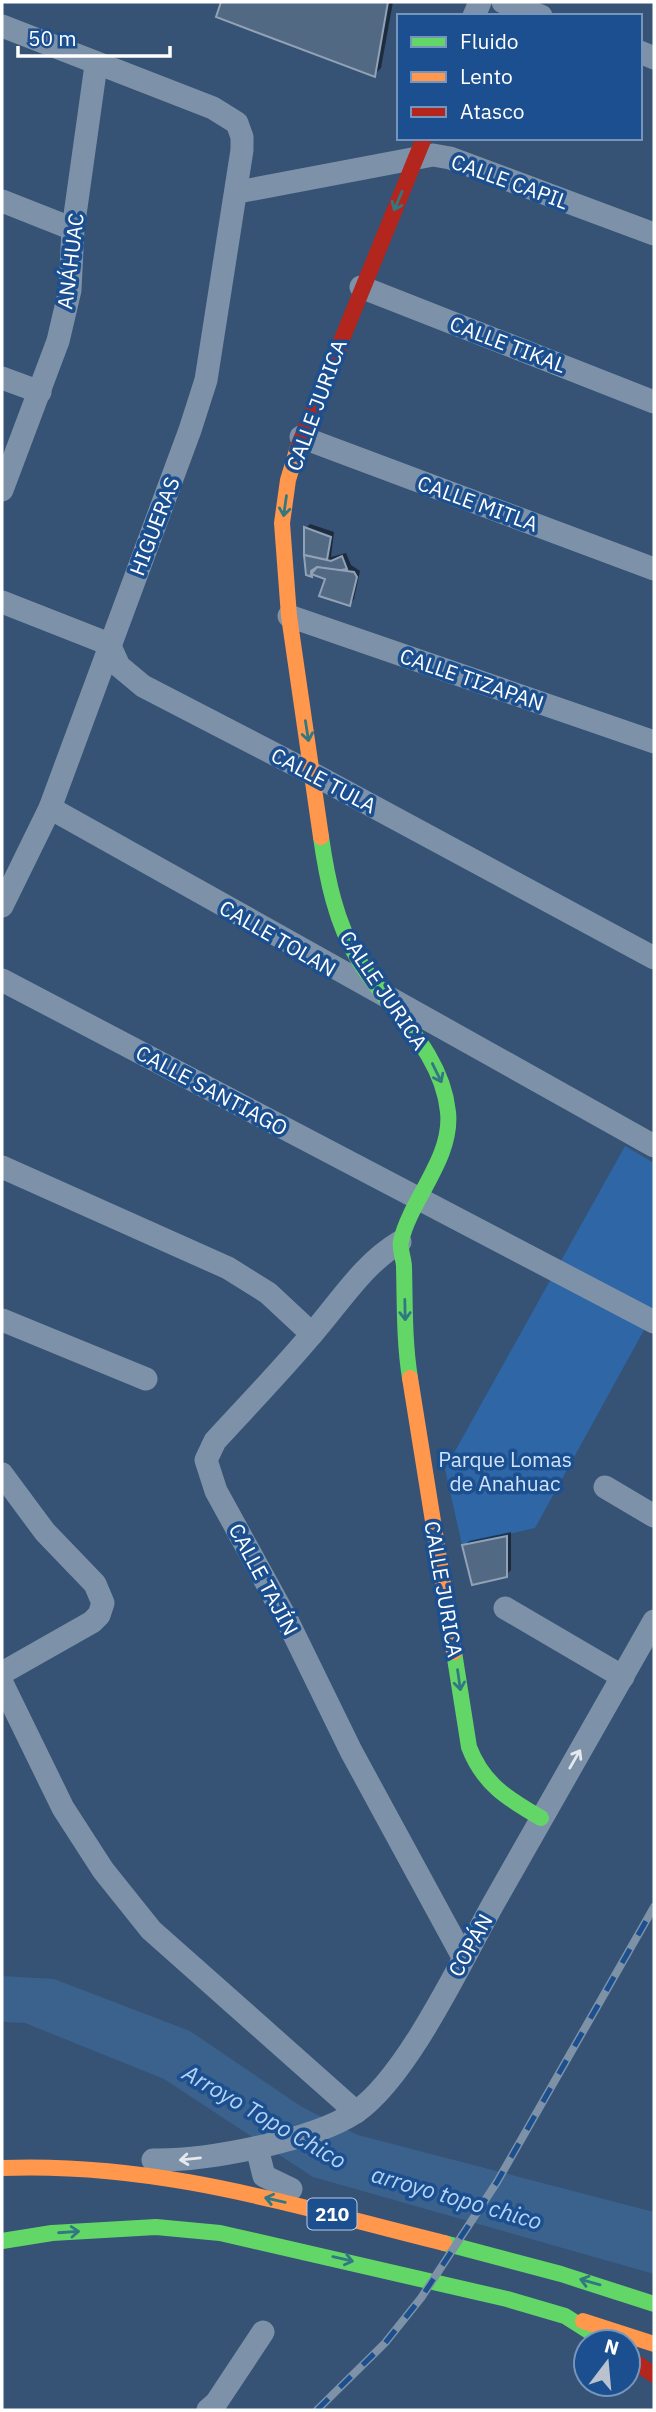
<svg xmlns="http://www.w3.org/2000/svg" width="656" height="2412" font-family="'IBM Plex Sans',sans-serif">
<rect width="100%" height="100%" fill="#365274"/>
<polygon fill="#2f66a5" points="625,1146 654,1163 654,1312 535,1528 462,1545 445,1469"/>
<polygon fill="#3b618d" points="2,1976 54,1979 190,2031 302,2107 358,2135 654,2212 654,2274 313,2177 164,2079 25,2023 2,2022"/>
<g fill="#0007">
<polygon points="223,2 393,2 381,68 374,75 219,16"/>
<polygon points="310,524 334,532 331,557 346,553 351,565 360,571 354,599 350,604 327,577 307,574 306,528"/>
<polygon points="511,1532 511,1570 506,1575 464,1546 469,1541"/>
</g>
<g fill="#526984" stroke="#92a2b6" stroke-width="2">
<polygon points="221,2 388,2 375,77 216,17"/>
<polygon points="304,527 331,537 327,560 304,555"/>
<polygon points="304,555 331,561 342,556 347,569 336,571 317,567 311,571 312,577 306,575"/>
<polygon points="317,567 354,572 357,577 350,606 319,596 325,579 311,574"/>
<polygon points="507,1536 507,1577 472,1585 462,1545"/>
</g>
<g fill="none" stroke-linecap="round" stroke-linejoin="round">
<g stroke="#7d92a8" stroke-width="23">
<polyline points="503,2 541,16"/>
<polyline points="474,16 480,2"/>
<polyline points="2,26 213,108 237,123 242,137 242,150 206,380 190,430 50,808 2,906"/>
<polyline points="640,52 654,58"/>
<polyline points="238,192 433,155 450,158 654,234"/>
<polyline points="2,201 73,229"/>
<polyline points="361,287 654,402"/>
<polyline points="2,378 40,392"/>
<polyline points="301,437 654,569"/>
<polyline points="2,490 58,341 70,290 73,229 96,65"/>
<polyline points="2,602 109,644 119,666 143,686 313,774 654,958"/>
<polyline points="289,616 654,742"/>
<polyline points="50,808 654,1146"/>
<polyline points="2,980 654,1322"/>
<polyline points="2,1167 228,1268 268,1293 312,1334"/>
<path d="M400,1242C363,1264 340,1302 312,1334C281,1371 247,1406 215,1441L206,1460L216,1491L288,1622L351,1751L463,1957"/>
<polyline points="2,1320 146,1379"/>
<polyline points="2,1474 45,1532 95,1584 103,1603 99,1615 92,1622 2,1673"/>
<polyline points="605,1487 654,1516"/>
<polyline points="505,1608 623,1677"/>
<polyline points="2,1683 63,1808 103,1870 151,1930 356,2112"/>
<polyline points="257,2148 264,2176 291,2189"/>
<path d="M153,2160C205,2161 313,2141 356,2112C407,2077 461,1962 492,1906C546,1810 601,1716 654,1621"/>
<polyline points="208,2410 216,2403 263,2332"/>
</g>
<g stroke="#63d668" stroke-width="16">
<path d="M321,837C327,879 336,923 358,959C388,1009 442,1050 448,1112C453,1158 410,1200 401,1241C399,1248 404,1259 404,1267C405,1304 404,1341 410,1378"/>
<path d="M454,1652L469,1747C483,1784 508,1799 541,1818"/>
<polyline points="2,2241 52,2233 156,2227 220,2233 507,2299 565,2316 606,2342"/>
<polyline points="444,2243 561,2274 654,2304"/>
</g>
<g stroke="#ff974d" stroke-width="16">
<polyline points="298,447 288,480 282,523 289,616 321,837"/>
<polyline points="410,1378 454,1652"/>
<path d="M2,2168C160,2162 294,2206 444,2243"/>
<polyline points="583,2321 654,2344"/>
</g>
<g stroke="#b3261e" stroke-width="16">
<polyline points="298,447 424,138"/>
<polyline points="628,2357 654,2375"/>
</g>
<defs>
<polyline id="rail" points="317,2410 385,2343 421,2298 497,2182 654,1907"/>
</defs>
<use href="#rail" stroke="#7e92a7" stroke-width="8"/>
<use href="#rail" stroke="#1b4f8f" stroke-width="5" stroke-dasharray="16" stroke-linecap="butt"/>
</g>
<defs><path id="oneway-shaft" d="M-6 0H5M1.5-3L5.5 0L1.5 3" fill="none" stroke-width="1.6" stroke-linecap="round" stroke-linejoin="round" transform="scale(1.75)"/></defs>
<g stroke="#317883">
<use href="#oneway-shaft" transform="translate(398 201) rotate(113)"/>
<use href="#oneway-shaft" transform="translate(285 506) rotate(98)"/>
<use href="#oneway-shaft" transform="translate(307 731) rotate(81)"/>
<use href="#oneway-shaft" transform="translate(437 1073) rotate(64)"/>
<use href="#oneway-shaft" transform="translate(405 1310) rotate(89)"/>
<use href="#oneway-shaft" transform="translate(459 1680) rotate(82)"/>
<use href="#oneway-shaft" transform="translate(275 2200) rotate(-167)"/>
<use href="#oneway-shaft" transform="translate(69 2232) rotate(-4)"/>
<use href="#oneway-shaft" transform="translate(343 2259) rotate(13)"/>
<use href="#oneway-shaft" transform="translate(590 2282) rotate(-164)"/>
</g>
<g stroke="#e5e9ee">
<use href="#oneway-shaft" transform="translate(575 1759) rotate(-60)"/>
<use href="#oneway-shaft" transform="translate(190 2159) rotate(174)"/>
</g>
<g text-anchor="middle" dominant-baseline="central" stroke-width="7" stroke-linejoin="round" paint-order="stroke">
<rect fill="#1b4f8f" stroke="#bbcadd" stroke-width="2" x="307.5" y="2198.5" width="49" height="31" rx="5"/>
<g font-size="19" font-weight="bold" fill="#fff">
<text x="332" y="2214">210</text>
</g>
<g font-size="21" fill="#fff" stroke="#1b4f8f">
<text transform="translate(510 181) rotate(20)">CALLE CAPIL</text>
<text transform="translate(70 261) rotate(-83)">ANÁHUAC</text>
<text transform="translate(508 344) rotate(21)">CALLE TIKAL</text>
<text transform="translate(316 405) rotate(-70)">CALLE JURICA</text>
<text transform="translate(478 503) rotate(20)">CALLE MITLA</text>
<text transform="translate(154 526) rotate(-69)">HIGUERAS</text>
<text transform="translate(472 679) rotate(19)">CALLE TIZAPAN</text>
<text transform="translate(324 780) rotate(28)">CALLE TULA</text>
<text transform="translate(278 938) rotate(30)">CALLE TOLAN</text>
<text transform="translate(384 990) rotate(56)">CALLE JURICA</text>
<text transform="translate(212 1090) rotate(28)">CALLE SANTIAGO</text>
<text transform="translate(264 1579) rotate(62)">CALLE TAJÍN</text>
<text transform="translate(444 1589) rotate(80)">CALLE JURICA</text>
<text transform="translate(470 1945) rotate(-61)">COPÁN</text>
</g>
<g font-size="21" fill="#cfe3fa" stroke="#1b4f8f">
<text x="505" y="1459">Parque Lomas<tspan x="505" dy="24">de Anahuac</tspan></text>
</g>
<g font-size="23" font-style="italic" fill="#b5d3f5" stroke="#1b4f8f">
<text transform="translate(265 2116) rotate(30)">Arroyo Topo Chico</text>
<text transform="translate(457 2197) rotate(16)">arroyo topo chico</text>
</g>
</g>
<rect width="656" height="2412" fill="none" stroke="#ffffff" stroke-width="7"/>
<rect x="397" y="14" width="245" height="126" fill="#1b4f8f" stroke="#7695bc" stroke-width="2"/>
<rect x="411" y="37" width="35" height="10" fill="#63d668" stroke="#7695bc" stroke-width="2"/>
<text x="460" y="49" font-size="21" fill="#ffffff">Fluido</text>
<rect x="411" y="72" width="35" height="10" fill="#ff974d" stroke="#7695bc" stroke-width="2"/>
<text x="460" y="84" font-size="21" fill="#ffffff">Lento</text>
<rect x="411" y="107" width="35" height="10" fill="#b3261e" stroke="#7695bc" stroke-width="2"/>
<text x="460" y="119" font-size="21" fill="#ffffff">Atasco</text>
<g transform="translate(607 2363) rotate(16)"><circle r="33" fill="#1b4f8f" stroke="#7695bc" stroke-width="2"/>
<path d="M0-5L12 26L0 18L-12 26Z" fill="#b9c2ce"/>
<text y="-10" font-size="19" font-weight="bold" text-anchor="middle" fill="#ffffff">N</text>
</g>
<path d="M18 46v10h152v-10" fill="none" stroke="#ffffff" stroke-width="3.5"/>
<text x="28" y="46" font-size="21" fill="#ffffff" stroke="#1b4f8f" stroke-width="5" paint-order="stroke">50 m</text>
</svg>
